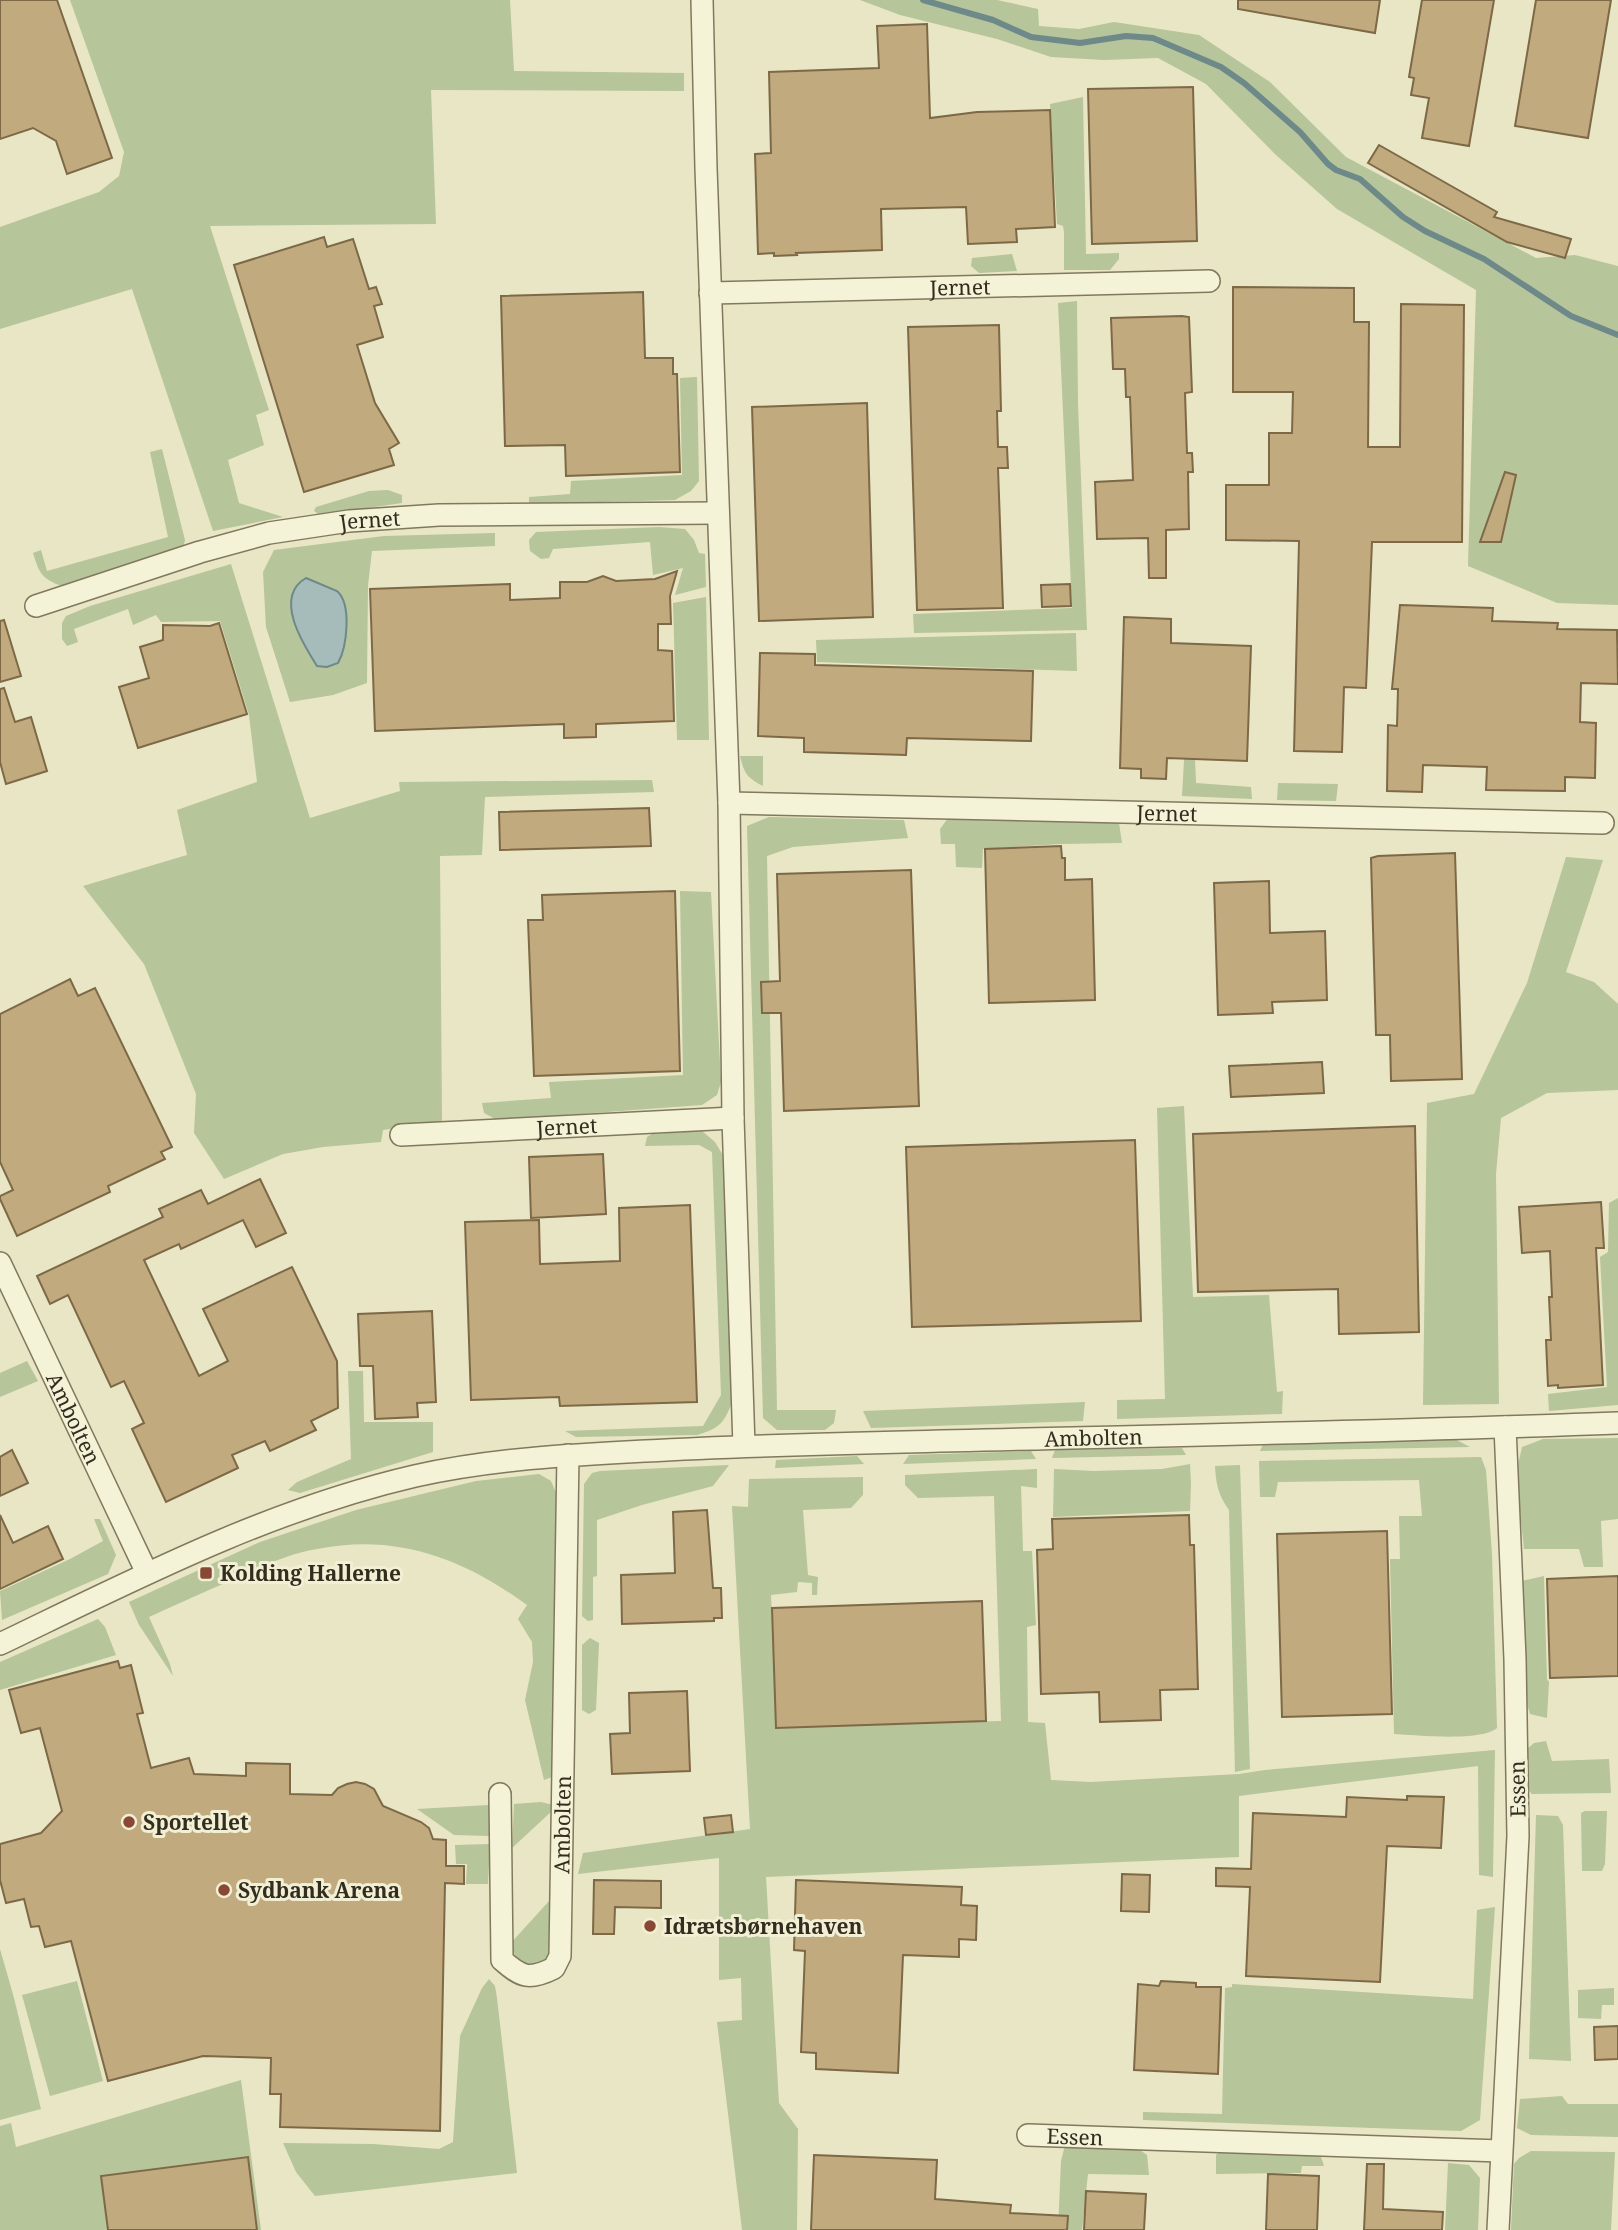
<svg xmlns="http://www.w3.org/2000/svg" width="1618" height="2230" font-family="'Noto Serif',serif">
<rect width="100%" height="100%" fill="#e8e6c5"/>
<g fill="#b6c59a">
<polygon points="70,0 510,0 514,71 684,73 684,91 431,90 436,224 210,226 269,410 256,415 264,445 228,460 239,503 283,517 213,531 132,289 0,329 0,227 99,192 119,176 124,152"/>
<polygon points="860,0 997,0 1038,9 1039,26 1079,29 1114,22 1199,35 1270,82 1346,157 1536,258 1575,255 1618,266 1618,605 1557,603 1468,566 1476,290 1337,209 1276,155 1206,84 1158,58 1104,60 1051,57 997,39 900,15"/>
<polygon points="1083,97 1086,254 1119,253 1119,259 1110,270 1064,270 1064,232 1063,226 1057,224 1050,104"/>
<polygon points="1012,254 1017,271 979,273 971,266 972,258"/>
<polygon points="1077,301 1078,404 1087,630 914,633 913,614 1072,608 1058,303"/>
<polygon points="697,377 699,481 691,491 675,500 529,504 529,497 570,494 571,481 682,475 680,378"/>
<path d="M162,449L185,540L183,548L62,586C42,579 39,573 33,553L41,550L47,571L168,537L150,452Z"/>
<polygon points="388,490 402,495 402,503 320,515 314,511 316,507 369,491"/>
<polygon points="659,527 685,529 694,540 699,553 705,554 706,587 675,595 683,568 653,575 650,542 553,549 549,558 541,559 530,551 529,540 536,532"/>
<polygon points="495,533 495,546 372,551 368,585 367,683 333,695 290,702 266,627 263,572 274,550 384,536"/>
<polygon points="231,564 310,818 400,791 399,782 652,780 654,792 485,797 482,855 440,856 442,1122 383,1130 381,1142 323,1147 283,1154 224,1179 194,1133 196,1094 144,964 83,886 187,855 177,810 257,782 249,715 220,621 161,622 156,615 133,625 128,609 74,629 78,642 67,646 62,639 62,623 66,616 90,606"/>
<polygon points="706,597 709,740 677,740 673,603"/>
<polygon points="1076,633 1077,671 817,662 816,640"/>
<polygon points="1187,707 1193,708 1196,783 1251,787 1252,799 1182,796"/>
<path d="M740,756H763V786C747,778 744,773 740,756Z"/>
<polygon points="1278,783 1338,784 1336,801 1277,800"/>
<polygon points="769,817 904,820 908,838 793,847 767,856 777,1410 836,1410 834,1423 825,1430 777,1430 763,1418 747,826"/>
<polygon points="948,818 1119,823 1122,843 1060,844 983,849 982,868 956,867 955,844 941,844 940,829"/>
<polygon points="1566,857 1603,860 1566,972 1594,982 1618,1004 1618,1090 1547,1093 1501,1118 1496,1174 1499,1404 1423,1405 1427,1103 1474,1094 1527,983"/>
<polygon points="680,891 711,892 721,1082 717,1095 702,1105 497,1120 484,1113 482,1103 551,1098 549,1082 683,1075"/>
<polygon points="1184,1106 1193,1297 1269,1295 1277,1392 1283,1391 1282,1414 1117,1419 1117,1400 1165,1399 1157,1108"/>
<path d="M702,1131L715,1142L724,1157L732,1403C723,1424 720,1428 697,1435L576,1437L565,1431L703,1426L721,1395L712,1152L699,1145L645,1146L647,1137L652,1134Z"/>
<polygon points="1618,1198 1618,1405 1549,1411 1548,1394 1607,1387 1600,1257 1608,1252 1609,1203"/>
<polygon points="27,1361 38,1381 0,1397 0,1373"/>
<polygon points="348,1371 363,1371 364,1422 433,1422 433,1452 300,1493 288,1490 297,1482 351,1459"/>
<polygon points="1085,1402 1083,1421 871,1428 863,1411"/>
<polygon points="1451,1437 1470,1447 1260,1451 1263,1444"/>
<polygon points="1618,1438 1618,1519 1601,1521 1603,1567 1584,1567 1579,1549 1524,1549 1516,1474 1522,1447 1543,1439"/>
<polygon points="1182,1448 1186,1455 1052,1458 1055,1450"/>
<polygon points="1031,1451 1036,1459 903,1464 909,1455"/>
<polygon points="857,1456 864,1464 775,1468 776,1460"/>
<path d="M1481,1457L1486,1470L1492,1554L1497,1728C1481,1742 1416,1735 1394,1734L1390,1559H1400L1399,1516H1422L1419,1480L1278,1482L1275,1497H1260L1259,1461Z"/>
<polygon points="1190,1464 1191,1483 1190,1511 1053,1517 1054,1469 1094,1471 1162,1469"/>
<polygon points="729,1465 713,1486 642,1505 597,1520 597,1576 593,1577 593,1620 588,1621 582,1616 584,1484 592,1473 600,1471"/>
<path d="M1240,1465L1250,1769L1235,1772L1229,1510C1218,1495 1216,1484 1215,1466Z"/>
<polygon points="1037,1469 1037,1488 1021,1486 1023,1551 1032,1551 1036,1625 1027,1627 1028,1722 1045,1723 1051,1780 1091,1782 1239,1774 1265,1770 1495,1750 1493,1877 1479,1875 1478,1766 1239,1796 1239,1857 766,1877 779,2103 798,2129 797,2230 742,2230 717,2022 742,2020 741,1978 719,1980 719,1858 578,1874 583,1853 750,1829 732,1506 748,1507 749,1479 863,1477 863,1495 851,1508 803,1510 808,1575 818,1577 817,1595 812,1595 812,1583 798,1582 797,1592 771,1595 777,1728 1001,1721 994,1496 918,1498 905,1485 905,1475"/>
<path d="M539,1474L551,1481L557,1495L552,1777L544,1780L525,1700L533,1662L532,1642L518,1619L527,1605C464,1559 397,1533 317,1549C287,1554 260,1567 232,1580C204,1592 177,1604 149,1617L170,1664L173,1676L139,1625L129,1602L260,1542L356,1510L476,1481Z"/>
<polygon points="94,1519 100,1519 116,1555 108,1574 2,1620 0,1591 70,1559 103,1541"/>
<polygon points="1544,1576 1547,1679 1549,1682 1547,1718 1530,1714 1527,1704 1522,1581"/>
<polygon points="98,1619 105,1627 116,1655 0,1690 0,1662"/>
<polygon points="590,1638 599,1643 596,1710 589,1714 582,1710 582,1645"/>
<polygon points="1546,1741 1552,1761 1609,1759 1611,1793 1532,1794 1527,1789 1527,1749 1534,1743"/>
<polygon points="541,1802 553,1805 553,1810 512,1848 514,1804"/>
<polygon points="489,1805 489,1836 454,1835 417,1809"/>
<polygon points="1585,1811 1607,1811 1605,1864 1602,1871 1582,1871 1581,1813"/>
<polygon points="1536,1815 1558,1816 1563,1825 1571,2061 1529,2059"/>
<polygon points="490,1844 488,1884 466,1884 467,1864 456,1864 455,1845"/>
<polygon points="550,1900 549,1948 547,1957 537,1970 528,1970 516,1958 510,1944"/>
<polygon points="1495,1907 1480,2120 1461,2131 1143,2120 1143,2112 1222,2114 1225,1988 1232,1987 1232,1984 1473,1999 1477,1910"/>
<polygon points="0,1949 14,1998 41,2109 0,2120"/>
<polygon points="489,1979 495,1986 497,1998 517,2173 315,2196 296,2172 283,2143 373,2144 439,2149 453,2142 460,2036 482,1988"/>
<polygon points="77,1981 103,2081 50,2096 22,1995"/>
<polygon points="1614,1988 1614,2005 1602,2005 1601,2019 1578,2018 1578,1990"/>
<polygon points="241,2080 261,2230 0,2230 0,2126 11,2123 16,2147"/>
<polygon points="1562,2096 1568,2104 1618,2104 1618,2137 1531,2135 1517,2128 1520,2099"/>
<polygon points="1065,2145 1136,2147 1147,2155 1149,2175 1088,2174 1082,2230 1058,2230 1061,2161"/>
<polygon points="1531,2151 1615,2152 1611,2230 1511,2230 1514,2164 1519,2158"/>
<polygon points="1219,2152 1314,2155 1321,2157 1324,2166 1302,2166 1301,2173 1216,2174 1216,2155"/>
<polygon points="1448,2163 1469,2165 1480,2178 1478,2230 1445,2230"/>
</g>
<path fill="#a6bcbb" stroke="#6e8989" stroke-width="2" d="M306,578L337,591C352,604 347,647 338,663L327,667L317,666C303,644 273,597 306,578Z"/>
<g fill="none" stroke-linecap="round" stroke-linejoin="round">
<polyline stroke="#6e8989" stroke-width="6" points="923,0 993,20 1031,37 1080,43 1126,36 1153,38 1221,67 1244,83 1300,132 1328,164 1336,170 1360,179 1403,217 1425,231 1484,259 1571,316 1618,335"/>
</g>
<g fill="#c2aa7f" stroke="#7d6946" stroke-width="2">
<polygon points="0,0 57,0 112,158 67,174 56,141 33,128 0,139"/>
<polygon points="1238,0 1380,0 1375,33 1238,9"/>
<polygon points="1422,0 1494,0 1469,146 1422,138 1429,98 1411,95 1414,78 1409,77"/>
<polygon points="1536,0 1611,0 1588,138 1515,126"/>
<polygon points="927,24 930,118 977,112 1050,110 1055,227 1016,229 1017,242 968,244 966,207 881,209 882,250 796,253 797,255 774,256 774,253 758,254 755,154 771,153 769,72 879,68 877,26"/>
<polygon points="1193,87 1197,241 1092,244 1088,89"/>
<polygon points="1379,145 1497,212 1494,217 1571,239 1565,258 1507,242 1368,163"/>
<polygon points="324,237 327,247 353,239 369,289 376,287 382,304 374,306 383,337 357,345 375,403 399,443 389,449 394,465 304,492 234,265"/>
<polygon points="1233,287 1354,288 1354,322 1369,322 1368,447 1400,447 1401,304 1464,305 1462,542 1372,542 1366,688 1344,687 1342,752 1294,751 1299,541 1226,540 1226,485 1269,485 1269,433 1292,433 1293,392 1233,392"/>
<polygon points="643,292 645,358 673,358 673,374 677,374 680,472 566,476 565,445 505,446 501,296"/>
<polygon points="1182,316 1189,317 1192,392 1185,393 1187,453 1192,453 1193,472 1188,472 1189,529 1166,530 1166,578 1149,578 1148,538 1097,539 1095,482 1133,480 1130,397 1126,397 1125,369 1113,369 1111,318"/>
<polygon points="999,325 1001,411 997,411 998,447 1007,447 1008,468 998,468 1003,608 917,610 908,327"/>
<polygon points="867,403 873,617 759,621 752,407"/>
<polygon points="1505,472 1516,475 1501,542 1480,542"/>
<polygon points="677,571 670,596 671,624 658,624 658,650 672,651 674,721 596,724 596,737 564,738 564,724 375,731 370,589 510,584 510,600 560,598 560,582 587,582 603,576 616,581 655,579"/>
<polygon points="1070,584 1071,606 1042,607 1041,585"/>
<polygon points="1400,605 1493,608 1492,621 1558,623 1557,629 1617,630 1618,684 1581,683 1580,722 1596,723 1595,778 1565,777 1565,791 1486,790 1487,767 1423,765 1422,792 1387,791 1388,725 1397,726 1398,689 1392,689"/>
<polygon points="1124,617 1171,619 1171,643 1251,646 1247,761 1167,758 1166,779 1141,778 1141,769 1120,768"/>
<polygon points="4,620 21,676 0,682 0,621"/>
<polygon points="219,623 247,714 138,748 119,687 149,678 140,647 163,640 163,625 210,626"/>
<polygon points="760,653 815,654 815,665 1033,671 1031,741 907,738 906,755 804,752 804,738 758,736"/>
<polygon points="4,688 15,722 31,717 47,771 6,784 0,762 0,689"/>
<polygon points="649,808 651,846 500,850 499,812"/>
<polygon points="1061,846 1062,858 1065,858 1065,880 1092,879 1095,1000 989,1003 985,849"/>
<polygon points="1455,853 1462,1079 1391,1081 1390,1035 1376,1035 1371,858 1378,856"/>
<polygon points="911,870 919,1106 784,1111 781,1013 762,1013 761,982 780,981 777,874"/>
<polygon points="1269,881 1270,933 1325,931 1327,1000 1272,1002 1273,1013 1218,1015 1214,883"/>
<polygon points="675,891 680,1071 534,1076 528,920 543,920 542,895"/>
<polygon points="70,979 78,996 95,988 172,1147 161,1152 165,1159 108,1186 110,1192 17,1236 0,1199 0,1196 13,1190 0,1162 0,1014"/>
<polygon points="1322,1062 1324,1093 1231,1097 1229,1066"/>
<polygon points="1415,1126 1419,1332 1339,1334 1338,1289 1198,1292 1193,1134"/>
<polygon points="1135,1140 1141,1321 912,1327 906,1147"/>
<polygon points="603,1154 606,1214 531,1218 529,1157"/>
<polygon points="260,1179 286,1233 256,1247 243,1220 181,1249 179,1244 144,1260 199,1376 228,1361 203,1309 292,1267 337,1361 338,1408 311,1421 316,1430 270,1451 265,1441 232,1455 238,1468 166,1502 132,1429 144,1423 124,1381 111,1387 68,1295 50,1304 37,1276 163,1217 159,1209 201,1190 208,1204"/>
<polygon points="1601,1202 1604,1248 1596,1248 1603,1385 1558,1388 1558,1385 1548,1386 1546,1340 1551,1340 1549,1297 1552,1297 1550,1251 1522,1253 1519,1207"/>
<polygon points="690,1205 697,1402 560,1406 559,1397 471,1400 465,1222 539,1220 540,1264 620,1261 619,1208"/>
<polygon points="432,1311 436,1402 417,1403 418,1417 375,1419 373,1366 360,1366 358,1314"/>
<polygon points="12,1450 28,1483 0,1496 0,1457"/>
<polygon points="707,1510 713,1588 721,1588 722,1618 714,1618 714,1621 622,1624 621,1575 675,1573 673,1512"/>
<polygon points="0,1515 13,1543 48,1526 63,1559 0,1589"/>
<polygon points="1189,1515 1190,1545 1194,1545 1198,1689 1160,1690 1161,1720 1100,1722 1099,1692 1041,1694 1037,1550 1053,1549 1052,1519"/>
<polygon points="1387,1531 1392,1714 1282,1717 1277,1534"/>
<polygon points="1618,1576 1618,1676 1550,1678 1547,1579"/>
<polygon points="982,1601 986,1721 776,1728 772,1608"/>
<polygon points="118,1661 120,1668 131,1665 143,1713 137,1714 151,1768 189,1758 194,1774 246,1776 246,1763 290,1764 290,1794 332,1795 338,1788 347,1784 356,1782 365,1784 374,1789 383,1806 421,1822 429,1828 433,1839 446,1840 446,1866 464,1866 464,1884 445,1883 440,2131 280,2127 281,2094 270,2094 271,2058 203,2056 108,2081 71,1941 45,1947 39,1926 31,1927 24,1899 6,1903 0,1880 0,1844 41,1833 62,1811 40,1728 21,1733 9,1690"/>
<polygon points="687,1691 690,1771 612,1774 610,1734 630,1733 629,1693"/>
<polygon points="1407,1796 1444,1797 1441,1848 1387,1846 1380,1982 1246,1976 1250,1887 1216,1886 1216,1868 1251,1869 1253,1813 1346,1817 1347,1797 1407,1800"/>
<polygon points="731,1815 733,1832 706,1835 704,1818"/>
<polygon points="1122,1874 1150,1875 1149,1912 1121,1911"/>
<polygon points="594,1880 661,1881 661,1908 615,1907 614,1934 593,1934"/>
<polygon points="796,1880 962,1887 961,1905 977,1906 976,1940 959,1939 959,1957 903,1955 898,2073 816,2069 816,2053 801,2052 805,1951 794,1950"/>
<polygon points="1161,1981 1196,1983 1196,1987 1221,1987 1218,2074 1134,2070 1138,1984 1159,1986"/>
<polygon points="1618,2026 1618,2059 1595,2060 1594,2027"/>
<polygon points="814,2155 937,2160 935,2199 1011,2205 1010,2213 1068,2216 1067,2230 811,2230"/>
<polygon points="248,2157 257,2230 108,2230 101,2176"/>
<polygon points="1367,2164 1384,2164 1383,2209 1443,2212 1442,2230 1364,2230"/>
<polygon points="1268,2174 1319,2176 1317,2230 1266,2230"/>
<polygon points="1086,2191 1146,2194 1144,2230 1084,2230"/>
</g>
<g fill="none" stroke-linecap="round" stroke-linejoin="round">
<defs>
<g id="minor">
<polyline points="702,0 706,168 729,803 733,1118 744,1446"/>
<path id="s1" d="M710,293L1209,281"/>
<path id="s2" d="M36,606L200,552L269,533L349,521L439,515L718,513"/>
<path id="s3" d="M729,803L1603,823"/>
<path id="s4" d="M401,1135L733,1118"/>
<path id="s5" d="M0,1263L147,1573"/>
<path id="s6" d="M0,1644C135,1579 268,1510 415,1476C491,1459 569,1455 646,1451C732,1446 818,1444 904,1442C1142,1436 1380,1432 1618,1423"/>
<path id="s7" d="M500,1794L502,1960C522,1978 530,1980 554,1968L560,1956L568,1455"/>
<path id="s8" d="M1028,2135L1501,2151"/>
<polyline points="1498,2230 1518,1836 1515,1659 1505,1427"/>
</g>
</defs>
<use href="#minor" stroke="#81795d" stroke-width="24"/>
<use href="#minor" stroke="#f4f2d7" stroke-width="21"/>
</g>
<g fill="#894734" stroke="#f1efd4" stroke-width="2.5">
<rect x="199" y="1566" width="14" height="14" rx="3.5"/>
<circle cx="129" cy="1822" r="7"/>
<circle cx="224" cy="1890" r="7"/>
<circle cx="650" cy="1926" r="7"/>
</g>
<g text-anchor="middle" dominant-baseline="central" stroke-width="6" stroke-linejoin="round" paint-order="stroke">
<g font-size="21" fill="#332d1f" stroke="#f1efd4">
<text stroke="none"><textPath href="#s1" startOffset="250">Jernet</textPath></text>
<text stroke="none"><textPath href="#s2" startOffset="346">Jernet</textPath></text>
<text stroke="none"><textPath href="#s3" startOffset="438">Jernet</textPath></text>
<text stroke="none"><textPath href="#s4" startOffset="166">Jernet</textPath></text>
<text stroke="none"><textPath href="#s5" startOffset="172">Ambolten</textPath></text>
<text stroke="none"><textPath href="#s6" startOffset="1129">Ambolten</textPath></text>
<text transform="translate(1517 1789) rotate(-91)">Essen</text>
<text stroke="none"><textPath href="#s7" startOffset="369">Ambolten</textPath></text>
<text stroke="none"><textPath href="#s8" startOffset="47">Essen</textPath></text>
</g>
<g font-size="21" font-weight="bold" fill="#332d1f" stroke="#f1efd4" text-anchor="start">
<text x="220" y="1573">Kolding Hallerne</text>
<text x="143" y="1822">Sportellet</text>
<text x="238" y="1890">Sydbank Arena</text>
<text x="664" y="1926">Idrætsbørnehaven</text>
</g>
</g>
</svg>
